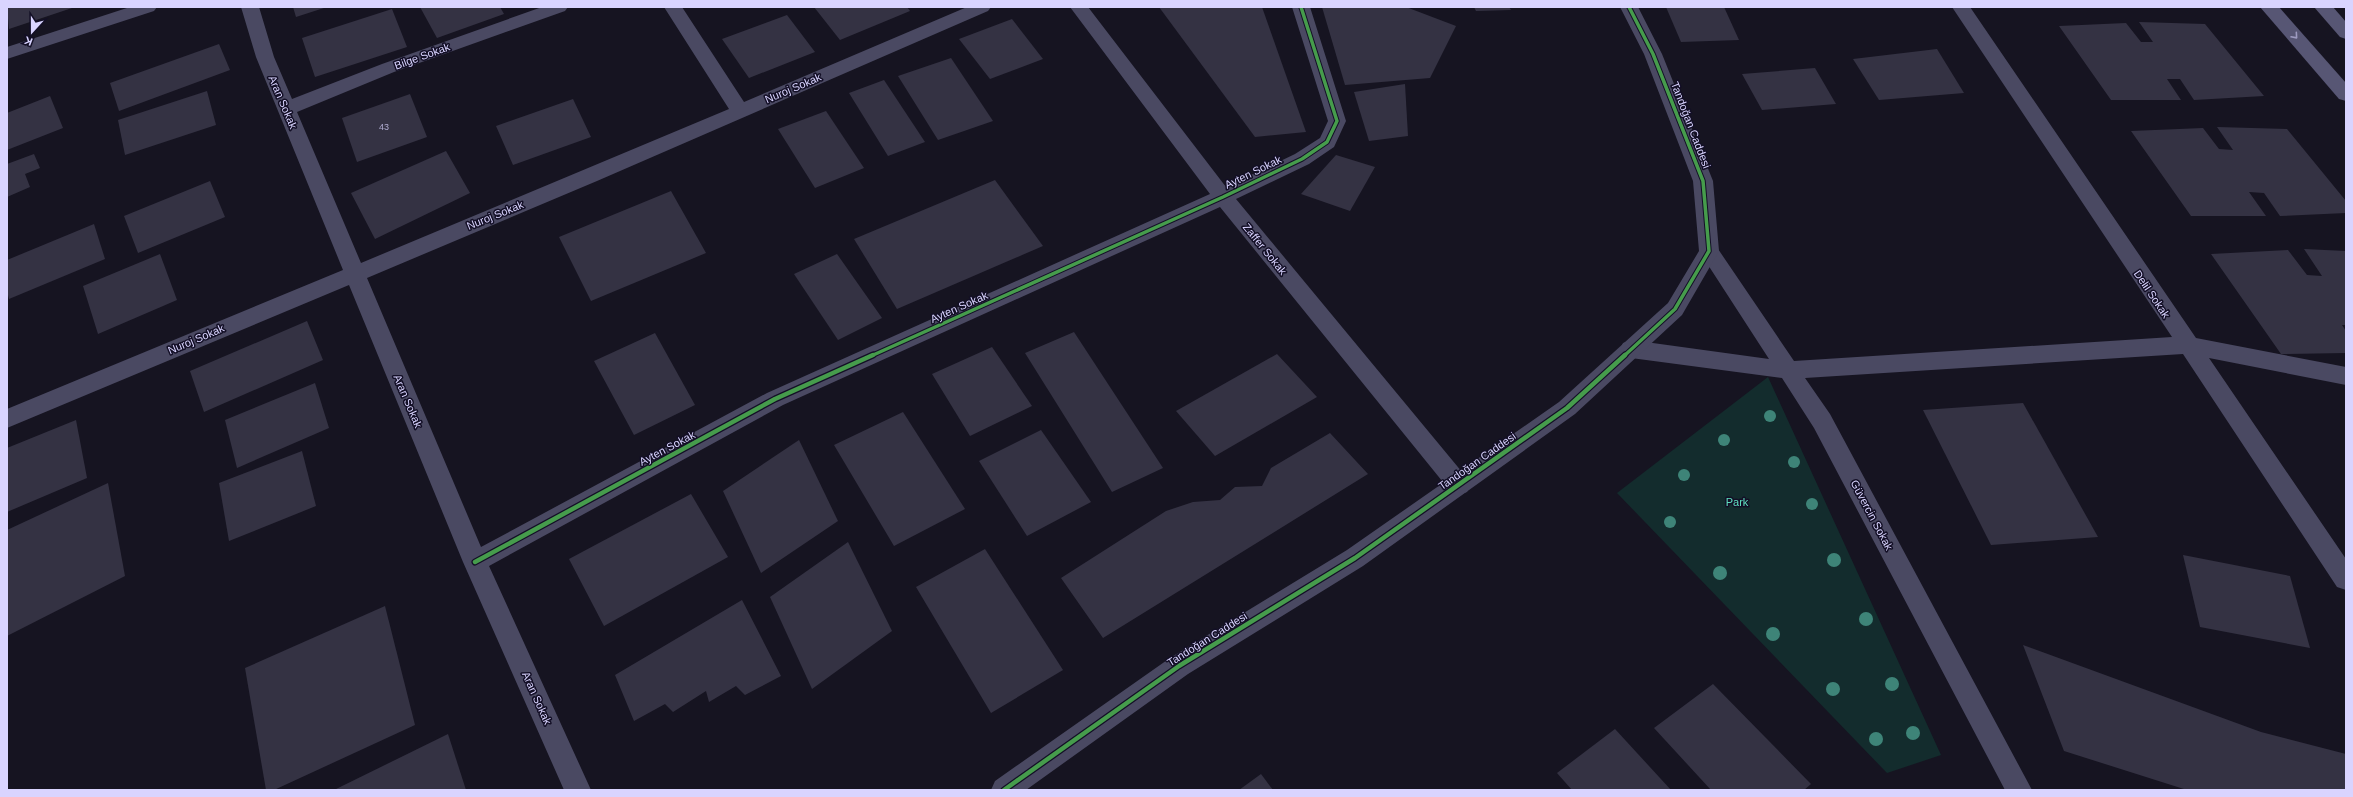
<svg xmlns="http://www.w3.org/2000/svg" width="2353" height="797" font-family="Arial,sans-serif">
<rect width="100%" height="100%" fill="#161421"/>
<polygon fill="#132c2d" points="1768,377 1941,755 1887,773 1617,493"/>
<g fill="#343243">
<polygon points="7,7 75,7 9,29"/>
<polygon points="293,7 327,7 296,17"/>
<polygon points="420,7 500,7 504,14 437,38"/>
<polygon points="814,7 907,7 910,11 840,40"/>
<polygon points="1159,7 1262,7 1306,132 1255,137"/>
<polygon points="1322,7 1406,7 1456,26 1430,78 1345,85"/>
<polygon points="1474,7 1509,7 1511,10 1476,11"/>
<polygon points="1666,7 1724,7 1739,40 1681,42"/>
<polygon points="392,9 407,47 315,77 302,38"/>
<polygon points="787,15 815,52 749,78 722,39"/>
<polygon points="1012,19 1043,59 990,79 959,39"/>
<polygon points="2139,22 2205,24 2264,96 2194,100 2180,79 2167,79 2181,100 2111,100 2059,26 2126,23 2141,42 2153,42"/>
<polygon points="219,44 230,70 119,111 110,83"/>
<polygon points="1937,49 1964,93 1879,100 1853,59"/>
<polygon points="951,58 993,121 938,140 898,76"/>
<polygon points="1815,68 1836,104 1762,110 1742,74"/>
<polygon points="884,80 925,142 888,156 849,93"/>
<polygon points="1405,84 1408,136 1369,141 1354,92"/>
<polygon points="207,91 216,125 125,155 118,120"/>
<polygon points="410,94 427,137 357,162 342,118"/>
<polygon points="50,96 63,128 7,150 7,113"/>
<polygon points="573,99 591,137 513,165 496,126"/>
<polygon points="826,111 864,168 815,188 778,129"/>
<polygon points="2217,127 2287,129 2346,201 2346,213 2280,216 2264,193 2249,192 2266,216 2191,216 2131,131 2203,128 2219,149 2233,150"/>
<polygon points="446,151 470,193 375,239 351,193"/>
<polygon points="34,154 40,168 25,174 30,187 7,197 7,164"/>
<polygon points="1336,155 1375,167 1350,211 1301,194"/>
<polygon points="995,180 1043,246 897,309 854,239"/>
<polygon points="210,181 225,217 138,253 124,216"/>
<polygon points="671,191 706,253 591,301 559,237"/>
<polygon points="94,224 105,259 9,299 7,291 7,260"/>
<polygon points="2304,249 2346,251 2346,325 2342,325 2346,331 2346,353 2281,354 2211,254 2288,250 2307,275 2322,276"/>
<polygon points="160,254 177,300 98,334 83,286"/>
<polygon points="837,254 882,318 838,340 794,274"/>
<polygon points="307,321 323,360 204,412 190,371"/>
<polygon points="1074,332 1163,468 1112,492 1025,353"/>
<polygon points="655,333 695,405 634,435 594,361"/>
<polygon points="992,347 1032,406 970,436 932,374"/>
<polygon points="1277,354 1317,397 1215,456 1176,411"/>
<polygon points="315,383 329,428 237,468 225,420"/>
<polygon points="2023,403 2098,537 1991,545 1923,410"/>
<polygon points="903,412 965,509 894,546 834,445"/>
<polygon points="76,420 87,478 7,512 7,448"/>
<polygon points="1041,430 1091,502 1027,536 979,461"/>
<polygon points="1330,433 1368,474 1103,638 1061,578 1166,511 1193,502 1220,500 1235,487 1262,486 1271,468"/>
<polygon points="799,440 838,521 761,573 723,491"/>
<polygon points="302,451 316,506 229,541 219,483"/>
<polygon points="108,483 125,576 7,636 7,530"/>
<polygon points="691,494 728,557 604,626 569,559"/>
<polygon points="848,542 892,631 812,689 770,597"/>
<polygon points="985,549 1063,670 991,713 916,587"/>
<polygon points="2183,555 2290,576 2310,648 2200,627"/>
<polygon points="742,600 781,676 745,695 736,686 709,702 706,691 673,712 665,704 634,721 615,675"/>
<polygon points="385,606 415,725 274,790 266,790 245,668"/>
<polygon points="2023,645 2261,732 2346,754 2346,790 2187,790 2064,751"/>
<polygon points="1713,684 1811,784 1804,790 1711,790 1654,728"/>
<polygon points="1615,729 1671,790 1572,790 1557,773"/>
<polygon points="448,734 466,790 334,790"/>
<polygon points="1261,774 1273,790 1239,790"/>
</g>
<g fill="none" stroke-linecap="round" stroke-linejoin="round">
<g fill="#4a4962" fill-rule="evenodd">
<polygon points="130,7 157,7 154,11 7,59 7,47"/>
<polygon points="241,7 259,7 274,57 292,99 382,64 542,7 568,7 565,11 394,72 297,112 361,263 729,109 664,7 682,7 744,102 967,7 991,7 988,11 597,181 367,278 481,547 767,393 1210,194 1070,7 1088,7 1226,187 1295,154 1320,138 1328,121 1292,7 1310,7 1346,121 1334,147 1309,164 1236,199 1467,478 1471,485 1467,492 1459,495 1451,492 1220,207 783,405 489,566 591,790 564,790 463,562 349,285 7,428 7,409 343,270 256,57"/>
<polygon points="1952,7 1970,7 2196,338 2346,367 2346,385 2209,358 2346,559 2346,590 2337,587 2183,354 1805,378 1830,414 2032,790 2005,790 1814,428 1782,378 1631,358 1623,355 1620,349 1623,343 1631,340 1769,359 1699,251 1702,246 1709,243 1716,246 1794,361 2172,337"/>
</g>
<polygon fill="#4a4962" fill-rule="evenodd" points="1620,7 1638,7 1662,54 1713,181 1719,251 1682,315 1575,414 1363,566 1188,674 1026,790 991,790 995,781 1170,658 1347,550 1559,402 1668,303 1699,251 1693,181 1644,54"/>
<g fill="#575674" fill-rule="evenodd">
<polygon points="2260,7 2279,7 2346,83 2346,101 2339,99"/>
<polygon points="2314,7 2333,7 2346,22 2346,39 2340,37"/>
</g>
<defs>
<g id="cycleway-far1">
<polyline points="871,356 1223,197 1302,159 1327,142 1337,121 1301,7"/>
<polyline points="1624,356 1675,309 1709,251 1703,181 1653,54 1629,7"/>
</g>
<g id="cycleway">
<polyline points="475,562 775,399 873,355"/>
<polyline points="1004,790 1179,666 1355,558 1567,408 1625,355"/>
</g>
</defs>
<use href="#cycleway-far1" stroke="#130f26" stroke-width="5.5"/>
<use href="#cycleway" stroke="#130f26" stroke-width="7"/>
<use href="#cycleway-far1" stroke="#469c4c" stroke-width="3.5"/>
<use href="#cycleway" stroke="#469c4c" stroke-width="4.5"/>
</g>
<g fill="#3e8478">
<circle cx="1770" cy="416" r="6"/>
<circle cx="1724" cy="440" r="6"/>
<circle cx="1794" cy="462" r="6"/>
<circle cx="1684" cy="475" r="6"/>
<circle cx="1812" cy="504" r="6"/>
<circle cx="1670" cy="522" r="6"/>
<circle cx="1834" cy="560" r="7"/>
<circle cx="1720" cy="573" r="7"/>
<circle cx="1866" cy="619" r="7"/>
<circle cx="1773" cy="634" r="7"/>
<circle cx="1892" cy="684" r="7"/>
<circle cx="1833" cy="689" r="7"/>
<circle cx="1913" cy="733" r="7"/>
<circle cx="1876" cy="739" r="7"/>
</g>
<defs><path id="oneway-chevron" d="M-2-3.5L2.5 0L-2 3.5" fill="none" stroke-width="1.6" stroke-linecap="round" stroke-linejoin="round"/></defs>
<use stroke="#9e9bc0" href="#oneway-chevron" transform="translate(2295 36) rotate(49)"/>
<g text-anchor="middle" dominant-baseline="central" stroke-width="3" stroke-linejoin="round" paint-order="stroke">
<g font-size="9" fill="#b0acd0">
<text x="384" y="127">43</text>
</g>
<g font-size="11" fill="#d9d4ff" stroke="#130f26">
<text transform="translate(422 56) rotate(-20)">Bilge Sokak</text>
<text transform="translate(793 88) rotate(-23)">Nuroj Sokak</text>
<text transform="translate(283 102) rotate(67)">Aran Sokak</text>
<text transform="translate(1691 125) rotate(69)">Tandoğan Caddesi</text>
<text transform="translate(1253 172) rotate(-26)">Ayten Sokak</text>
<text transform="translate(495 215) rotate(-22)">Nuroj Sokak</text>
<text transform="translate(1265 249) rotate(51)">Zaffer Sokak</text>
<text transform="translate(2152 294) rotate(56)">Delil Sokak</text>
<text transform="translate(959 307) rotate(-24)">Ayten Sokak</text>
<text transform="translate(196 339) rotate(-23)">Nuroj Sokak</text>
<text transform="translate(408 401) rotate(67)">Aran Sokak</text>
<text transform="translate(667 448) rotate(-28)">Ayten Sokak</text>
<text transform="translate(1477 461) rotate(-35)">Tandoğan Caddesi</text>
<text transform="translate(1872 515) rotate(62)">Güvercin Sokak</text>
<text transform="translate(1207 639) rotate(-32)">Tandoğan Caddesi</text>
<text transform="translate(537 698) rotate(66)">Aran Sokak</text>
</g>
<g font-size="11" fill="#5fe0c0" stroke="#130f26">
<text x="1737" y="502">Park</text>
</g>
</g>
<rect width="2353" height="797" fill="none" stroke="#d9d4ff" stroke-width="16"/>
<g transform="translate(32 32) rotate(201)" stroke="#130f26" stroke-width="3" paint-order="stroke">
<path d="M0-3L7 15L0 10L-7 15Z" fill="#d9d4ff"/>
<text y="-6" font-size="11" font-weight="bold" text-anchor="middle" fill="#d9d4ff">K</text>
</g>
</svg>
